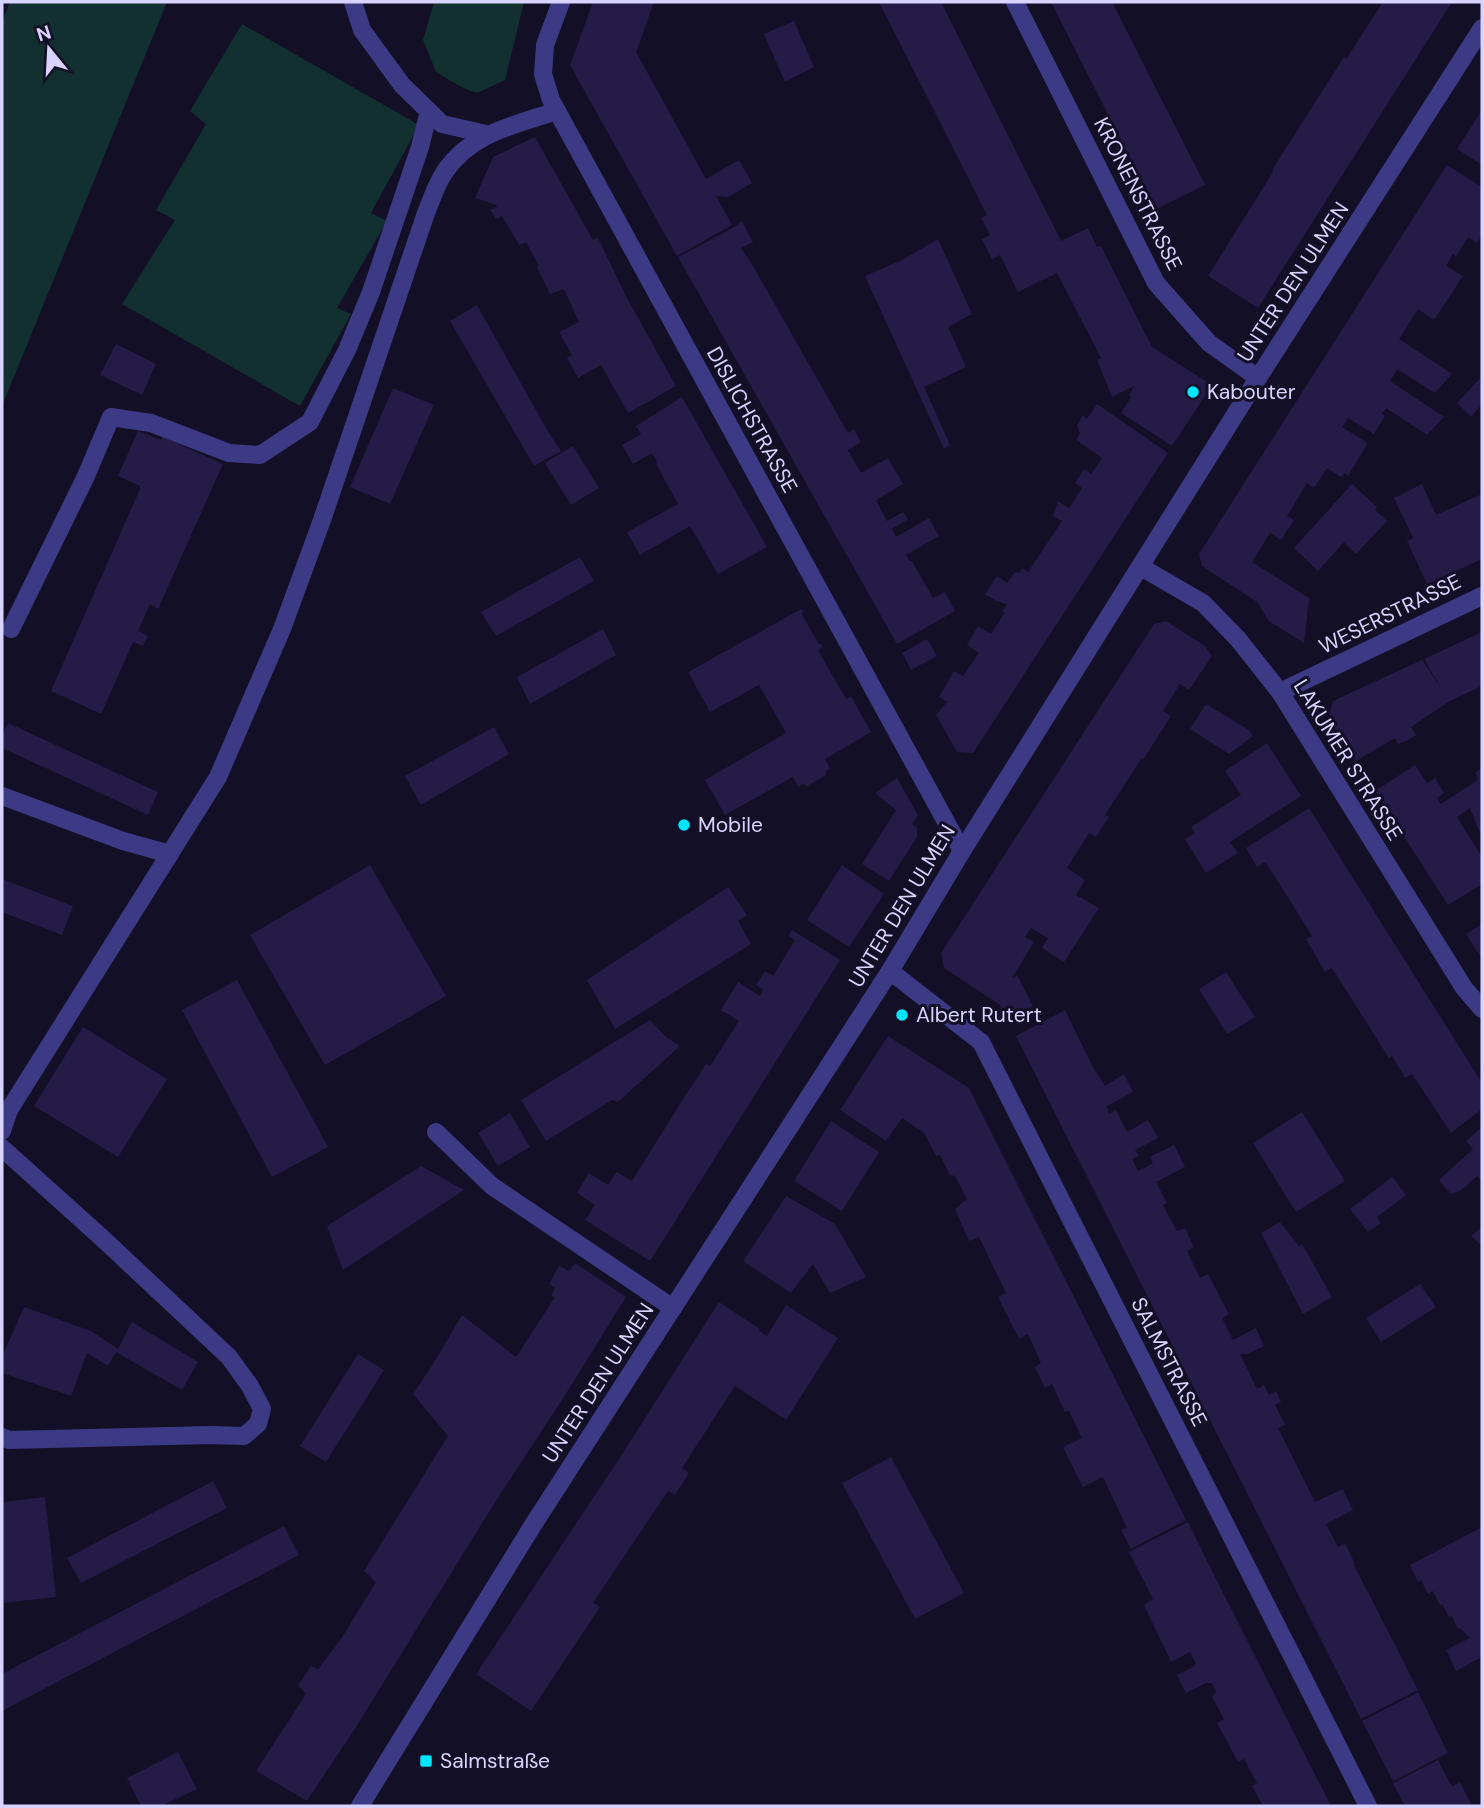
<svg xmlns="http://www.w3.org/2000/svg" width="1484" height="1808" font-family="'DM Sans',sans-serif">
<rect width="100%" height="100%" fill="#130f26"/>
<g fill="#12302f">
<polygon points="10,2 167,2 2,406 2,22"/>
<polygon points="434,2 524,2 505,80 477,93 463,88 436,72 423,40"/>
<polygon points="242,24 419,125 371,213 387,221 337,308 351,314 300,406 122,304 175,220 156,210 206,124 190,111"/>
</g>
<g fill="#241b47">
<polygon points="593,2 654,2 636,52 706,179 739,160 752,183 728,197 716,196 732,225 677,256 570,65"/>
<polygon points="879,2 941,2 1061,241 1088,228 1097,247 1101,246 1152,347 1212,385 1172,446 1121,413 1131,397 1129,395 1134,386 1112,397 1097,360 1101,358 1057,273 1018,292 1000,255 992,259 982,239 990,235 981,218 987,215"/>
<polygon points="1051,2 1112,2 1205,185 1156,209"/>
<polygon points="1383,2 1452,2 1258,308 1208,276 1273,172 1272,170 1344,57 1346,59"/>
<polygon points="794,21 814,67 785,82 764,34"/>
<polygon points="1482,110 1482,165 1457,149"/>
<polygon points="535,137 593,240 598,238 627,298 676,386 628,413 601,365 578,378 567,358 572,355 559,332 579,322 564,289 550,294 537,267 539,266 526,242 519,245 502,216 496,219 490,210 497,207 496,205 475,198 493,157"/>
<polygon points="1447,165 1482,187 1482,235 1477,243 1468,237 1456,257 1453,254 1446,266 1463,276 1434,320 1418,309 1399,339 1452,374 1435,393 1397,369 1390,381 1444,417 1427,435 1386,408 1382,414 1385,416 1374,434 1348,418 1342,427 1368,443 1348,476 1345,473 1341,477 1327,468 1314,488 1307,483 1287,516 1294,520 1281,540 1270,533 1252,562 1309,598 1304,643 1269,621 1257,602 1202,566 1199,554"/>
<polygon points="742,221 753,242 741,248 753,266 848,433 854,429 861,442 848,450 861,473 888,458 903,484 876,500 887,521 903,512 908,519 892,529 896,537 929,518 939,536 906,555 910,561 912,561 933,598 945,592 955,611 897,644 678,257 731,229"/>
<polygon points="938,239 972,314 948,327 966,367 924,387 950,445 944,449 865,276 902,260"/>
<polygon points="477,305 547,430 561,451 534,466 450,321"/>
<polygon points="116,344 156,364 142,395 100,375"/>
<polygon points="1482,376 1482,404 1471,417 1457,403"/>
<polygon points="393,388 434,405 390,504 350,487"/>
<polygon points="682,397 767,547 718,574 690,526 640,555 627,532 678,504 656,464 657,462 652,453 633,464 622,445 641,434 636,426"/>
<polygon points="1097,404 1168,453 973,753 957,752 936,715 947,702 939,697 954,671 963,676 979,653 967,645 978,626 991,634 1005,612 1002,612 1007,604 996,601 985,594 997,576 1007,583 1015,572 1019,573 1022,568 1028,572 1062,521 1053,516 1058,501 1069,508 1082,488 1075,483 1084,469 1091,474 1102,458 1076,440 1080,433 1077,425 1083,415 1087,419"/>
<polygon points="138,431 161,440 163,437 223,464 158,609 150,604 138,631 148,636 143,646 133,642 101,714 51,691 140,489 140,486 118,476"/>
<polygon points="573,446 599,488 571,505 545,463"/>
<polygon points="1352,484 1377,507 1375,510 1387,521 1356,554 1344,542 1318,571 1294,548"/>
<polygon points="1422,484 1436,515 1482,494 1482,559 1427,584 1407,541 1413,538 1394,498"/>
<polygon points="580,557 594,581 496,636 481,612"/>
<polygon points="801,609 804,612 801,613 819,644 821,644 823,647 818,650 846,699 851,696 871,732 825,759 830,769 826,771 826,775 807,786 803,784 798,787 793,777 725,815 705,780 786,733 759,685 710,712 688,672"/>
<polygon points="1166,621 1205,646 1212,656 1189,690 1180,684 1163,711 1171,716 1143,760 1141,759 1105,815 1109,817 1096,837 1089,833 1067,868 1085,880 1076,895 1099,908 1064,962 1042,948 1048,938 1031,928 1025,937 1034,942 1012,978 1017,975 1033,1006 1007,1019 1000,1005 944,968 941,953 1154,624"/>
<polygon points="603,629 616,655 530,704 517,677"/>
<polygon points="1482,632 1482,686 1450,701 1411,727 1416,735 1408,740 1398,744 1395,738 1356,761 1328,718 1333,701 1422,660 1441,688 1424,659"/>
<polygon points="927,639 937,656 911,670 902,653"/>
<polygon points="1206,704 1249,730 1253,736 1229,754 1190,729"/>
<polygon points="8,723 158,792 148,815 2,748 2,736"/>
<polygon points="494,727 509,754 421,805 405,776"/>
<polygon points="1267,743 1301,796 1230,842 1238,853 1206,873 1185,839 1195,833 1191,827 1241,795 1225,771"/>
<polygon points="1415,765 1427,783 1435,778 1444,793 1437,798 1441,804 1478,780 1476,772 1482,768 1482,831 1479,831 1470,808 1457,817 1482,857 1482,884 1448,905 1375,791"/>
<polygon points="897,778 918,815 912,824 917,828 917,837 889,881 862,864 896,810 875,793"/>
<polygon points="1309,808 1482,1083 1482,1109 1451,1133 1412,1074 1405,1078 1392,1056 1389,1058 1332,968 1325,972 1306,939 1312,936 1279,883 1265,862 1257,867 1246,848"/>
<polygon points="370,865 446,996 325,1065 250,935"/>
<polygon points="842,865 884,894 849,947 807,920"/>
<polygon points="2,879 73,906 62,935 2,912"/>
<polygon points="728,887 747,915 738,921 751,944 615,1029 587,980"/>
<polygon points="1482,924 1482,959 1466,934"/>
<polygon points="792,930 840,960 650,1261 585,1220 595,1205 577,1193 589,1173 608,1185 617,1172 632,1181 685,1096 706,1064 710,1066 739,1021 721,1010 738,982 760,996 763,989 756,985 765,971 773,976 795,940 788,936"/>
<polygon points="1226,972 1255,1017 1227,1034 1199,989"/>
<polygon points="237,980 328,1147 272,1177 182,1010"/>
<polygon points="1065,1010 1092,1065 1105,1086 1124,1074 1133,1092 1107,1106 1109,1114 1116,1110 1127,1132 1148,1120 1158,1138 1135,1150 1139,1156 1132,1159 1138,1171 1153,1163 1150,1157 1174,1145 1185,1167 1156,1182 1167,1203 1163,1205 1177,1231 1185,1228 1194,1247 1187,1251 1200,1278 1208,1274 1229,1314 1222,1318 1233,1340 1256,1328 1264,1346 1247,1354 1240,1354 1257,1389 1264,1385 1269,1395 1276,1391 1281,1402 1275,1405 1285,1425 1278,1428 1315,1502 1343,1489 1353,1510 1326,1524 1338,1547 1345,1543 1355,1564 1354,1565 1418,1690 1361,1719 1016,1036"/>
<polygon points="650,1020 666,1037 680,1046 618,1102 612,1100 546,1141 521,1100"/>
<polygon points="83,1027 167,1079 118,1157 34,1106"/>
<polygon points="888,1036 969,1088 1186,1520 1131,1549 1121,1530 1127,1528 1103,1477 1083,1487 1063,1447 1082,1438 1069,1411 1065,1412 1052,1384 1045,1388 1035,1367 1041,1363 1028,1334 1019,1339 998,1297 1006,1293 979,1237 969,1241 955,1209 967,1199 955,1176 950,1175 940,1155 936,1156 924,1133 902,1118 886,1141 840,1110"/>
<polygon points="1302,1112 1345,1181 1296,1212 1253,1143"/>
<polygon points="510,1113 530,1147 498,1166 478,1133"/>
<polygon points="831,1121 879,1152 842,1211 794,1181"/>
<polygon points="1482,1127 1482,1182 1477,1176 1460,1191 1451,1194 1439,1180 1473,1149 1466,1141"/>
<polygon points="421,1166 464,1190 343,1270 327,1226"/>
<polygon points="1392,1177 1406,1195 1377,1217 1381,1223 1368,1232 1350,1209"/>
<polygon points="786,1196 835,1224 866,1277 830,1293 813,1264 791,1293 743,1261"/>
<polygon points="1280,1222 1299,1246 1302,1244 1332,1297 1303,1314 1261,1233"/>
<polygon points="1482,1227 1482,1246 1471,1236"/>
<polygon points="575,1263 626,1297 567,1392 492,1507 358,1724 307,1801 256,1771 306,1694 298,1685 311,1666 318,1669 341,1639 376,1582 364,1571 448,1436 413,1394 433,1364 462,1315 516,1357 555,1297 551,1296 555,1288 549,1284 559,1266 569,1271"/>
<polygon points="1420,1284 1436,1307 1381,1342 1366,1318"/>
<polygon points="719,1302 760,1329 758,1330 767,1336 786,1305 838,1338 786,1420 735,1386 682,1468 689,1473 675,1495 668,1491 593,1603 600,1607 531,1711 476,1674 619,1459"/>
<polygon points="24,1307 91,1331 118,1349 132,1322 198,1362 182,1390 116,1352 108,1366 87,1353 71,1396 2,1373 2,1357"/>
<polygon points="358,1354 384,1370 326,1462 300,1446"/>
<polygon points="891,1457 964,1593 915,1619 842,1483"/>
<polygon points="213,1481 227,1508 81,1583 67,1558"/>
<polygon points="45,1497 56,1597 2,1603 2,1502"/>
<polygon points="1188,1522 1211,1569 1331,1806 1263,1806 1252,1786 1257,1783 1244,1759 1238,1762 1217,1723 1224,1719 1212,1697 1216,1692 1212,1683 1206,1683 1186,1693 1177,1675 1195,1666 1196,1664 1190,1652 1171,1662 1144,1605 1153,1599 1129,1552"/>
<polygon points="284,1526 299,1555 2,1711 2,1674"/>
<polygon points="1482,1527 1482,1657 1456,1671 1446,1650 1470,1638 1460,1628 1458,1629 1452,1616 1449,1617 1442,1604 1440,1605 1433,1591 1428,1594 1421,1580 1418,1582 1410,1565"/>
<polygon points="1418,1692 1448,1753 1393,1781 1362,1721"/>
<polygon points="178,1752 197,1789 161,1806 141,1806 127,1778"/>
<polygon points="1438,1760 1452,1787 1460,1782 1472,1806 1405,1806 1393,1783"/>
</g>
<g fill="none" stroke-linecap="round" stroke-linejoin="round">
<g stroke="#3d3a85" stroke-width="18">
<polyline points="353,2 362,30 402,85 442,124 486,134"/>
<polyline points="561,2 545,45 543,74 551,100 962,851"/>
<polyline points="1015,2 1156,283 1209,343 1258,378"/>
<polyline points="1141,567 1203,603 1238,639 1280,692 1464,988 1482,1009"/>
<polyline points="11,629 86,476 111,417 151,423 229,453 260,455 310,422 347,350 371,292 420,147 429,111"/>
<polyline points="1280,692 1482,596"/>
<polyline points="2,796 123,841 170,854"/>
<polyline points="890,971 981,1042 1368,1806"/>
<path d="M2,1131L9,1110L218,777L282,629L322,520L426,213C431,201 436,185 444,173C470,133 515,125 557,111"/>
<polyline points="436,1132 492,1186 673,1308"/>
<polyline points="2,1148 101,1237 229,1357 250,1386 262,1409 258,1424 244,1436 210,1435 9,1440 2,1437"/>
<polyline points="360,1806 533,1525 890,971 962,851 1258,378 1482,28"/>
</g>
</g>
<g fill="#00e5ff" stroke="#130f26" stroke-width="2.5">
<circle cx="1193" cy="392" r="7"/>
<circle cx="684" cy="825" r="7"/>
<circle cx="902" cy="1015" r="7"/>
<rect x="419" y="1754" width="14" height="14" rx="3.5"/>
</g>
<g text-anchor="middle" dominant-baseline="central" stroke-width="6" stroke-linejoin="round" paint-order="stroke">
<g font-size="21" fill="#d9d4ff" stroke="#130f26">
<text transform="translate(1138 194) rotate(63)">KRONENSTRASSE</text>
<text transform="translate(1293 282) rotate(-57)">UNTER DEN ULMEN</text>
<text transform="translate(752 420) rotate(61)">DISLICHSTRASSE</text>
<text transform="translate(1390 614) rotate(-26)">WESERSTRASSE</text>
<text transform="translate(1348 760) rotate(58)">LAKUMER STRASSE</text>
<text transform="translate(902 906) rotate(-59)">UNTER DEN ULMEN</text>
<text transform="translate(1169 1362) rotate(63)">SALMSTRASSE</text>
<text transform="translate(598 1383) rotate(-57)">UNTER DEN ULMEN</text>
</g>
<g font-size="21" fill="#d9d4ff" stroke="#130f26" text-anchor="start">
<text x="1207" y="392">Kabouter</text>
<text x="698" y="825">Mobile</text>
<text x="916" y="1015">Albert Rutert</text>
<text x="440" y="1761">Salmstraße</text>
</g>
</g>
<rect width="1484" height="1808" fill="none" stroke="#d9d4ff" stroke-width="7"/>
<g transform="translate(49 49) rotate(342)" stroke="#130f26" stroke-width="5" paint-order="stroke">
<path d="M0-5L12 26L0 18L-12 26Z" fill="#d9d4ff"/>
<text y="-10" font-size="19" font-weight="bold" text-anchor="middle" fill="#d9d4ff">N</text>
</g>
</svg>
